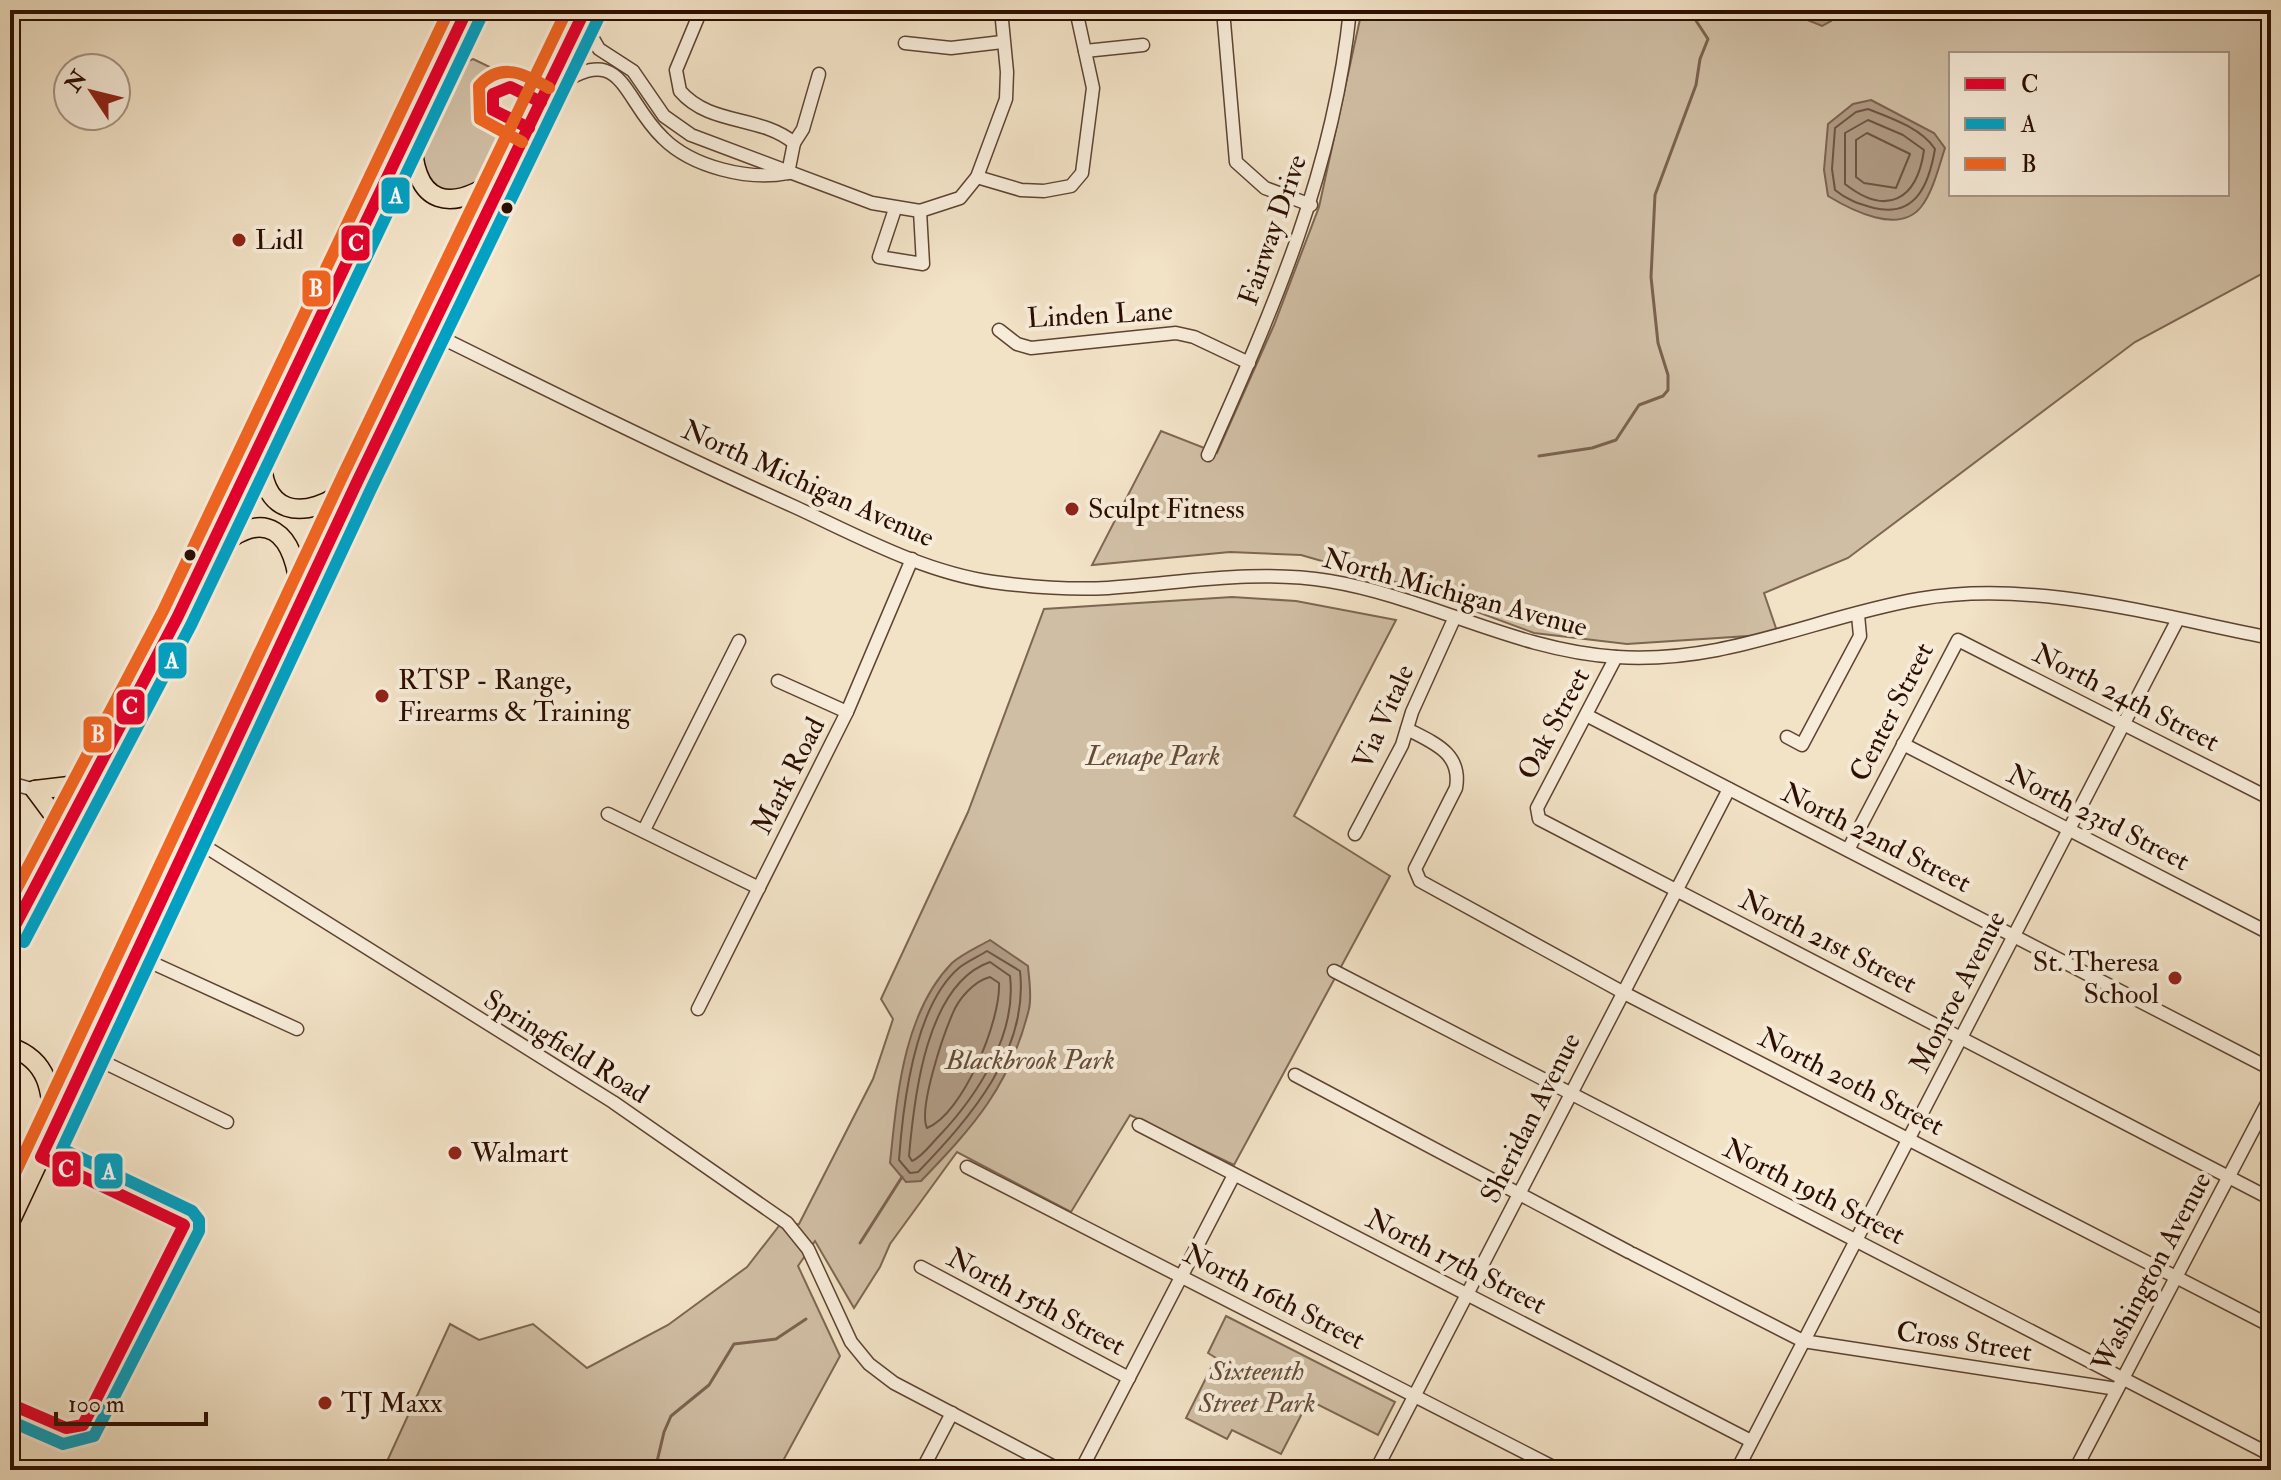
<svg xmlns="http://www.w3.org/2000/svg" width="2281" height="1480" font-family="'IM FELL Double Pica',serif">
<rect width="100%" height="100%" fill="#f2e2c6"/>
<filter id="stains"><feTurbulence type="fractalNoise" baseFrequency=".0025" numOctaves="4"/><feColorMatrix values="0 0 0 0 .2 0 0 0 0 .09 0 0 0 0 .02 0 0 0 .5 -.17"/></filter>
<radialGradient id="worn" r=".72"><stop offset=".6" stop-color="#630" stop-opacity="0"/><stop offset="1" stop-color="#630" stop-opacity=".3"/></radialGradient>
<g fill="#d0bea4" stroke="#7e6652" stroke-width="2" fill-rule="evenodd">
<path d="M1362,10H2271V269L2135,342L1848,558L1764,593L1778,634L1627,644L1534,633L1402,584L1301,555L1230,552L1092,565L1161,431L1217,453L1274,325L1319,207ZM1951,54H2227V194H1951Z"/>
<polygon points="473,59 523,83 503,79 489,87 483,84 478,93 485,97 488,113 509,128 486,178 471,191 442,190 423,174 420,133 456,60 464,63"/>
<polygon points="1232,597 1296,601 1396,620 1294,816 1390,876 1234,1165 1130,1115 1071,1212 957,1152 890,1244 880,1267 854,1308 815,1241 798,1266 840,1356 778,1470 383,1470 450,1324 479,1340 533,1324 587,1368 668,1325 747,1267 779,1226 799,1224 873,1079 893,1019 881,999 968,812 1044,609"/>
<polygon points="1226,1316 1395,1402 1378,1435 1309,1400 1281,1454 1232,1430 1227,1439 1186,1418 1216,1358 1208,1353"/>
</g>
<g fill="#af9a83" stroke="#7b624f" stroke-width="2">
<polygon points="1783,10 1834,10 1831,21 1822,26"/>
<path d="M1871,100L1934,133L1945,148C1939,166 1933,192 1921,207C1899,235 1851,210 1828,196L1824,170L1828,124L1853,104Z"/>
<path d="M990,940L1028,966C1029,979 1032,996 1029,1009C1010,1086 974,1126 921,1181L906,1182L890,1163C897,1097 903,1013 952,963C962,954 978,947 990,940Z"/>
</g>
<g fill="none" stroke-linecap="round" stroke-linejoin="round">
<g stroke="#6e5442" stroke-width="2">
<path d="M1868,109C1891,118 1921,128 1935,149C1929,184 1916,218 1874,208C1859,204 1847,200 1835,190L1832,169L1835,128L1856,112Z"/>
<path d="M1868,120L1903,135L1924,150C1917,200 1887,217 1845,184V133Z"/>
<polygon points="1867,133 1910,154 1896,188 1864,183 1856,177 1856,140"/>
<path d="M987,951L1020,971C1029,1051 970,1118 918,1172L910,1173L899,1160C903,1104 914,1005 960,967C968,961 979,956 987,951Z"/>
<path d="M990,962L1010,976C1017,1034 978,1095 939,1136C931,1144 922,1157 912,1161L909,1156C914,1098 926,984 990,962Z"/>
<path d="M990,977L999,983C1001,1020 963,1114 927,1128C918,1109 943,1036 952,1015C958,999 974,981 990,977Z"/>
</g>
<g stroke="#7b624f" stroke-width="3">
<polyline points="1539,456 1592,448 1616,440 1639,405 1663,396 1668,390 1668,375 1658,343 1651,277 1655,195 1696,85 1700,59 1708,39 1689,10"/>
<polyline points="860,1243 902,1177"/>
<polyline points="655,1470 664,1432 671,1416 709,1385 734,1344 776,1339 806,1319"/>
</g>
<defs>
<g id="minor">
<polyline points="588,10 592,37 599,49 633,71 664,116 691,135 872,203 920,211 960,198 977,177 1006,99 1007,72 1001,10"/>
<path d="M701,10L676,70L680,91C710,126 761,115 794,143"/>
<polyline points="1223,10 1236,162 1265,188 1311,205"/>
<polyline points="905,43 951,48 1002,42"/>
<polyline points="1085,51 1143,45"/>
<path d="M549,92C624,36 620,97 663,138C692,167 749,181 788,173"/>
<polyline points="794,143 803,129 819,74"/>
<polyline points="788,173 794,143"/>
<polyline points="977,177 1021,190 1044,191 1071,186 1082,173 1093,88 1076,10"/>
<polyline points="895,209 879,257 923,264 920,211"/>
<polyline points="999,330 1017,344 1031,348 1176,333 1194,337 1249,363"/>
<path d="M430,332C551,392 672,452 795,507C858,536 923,572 993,582C1031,587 1069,590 1108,588C1183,583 1254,569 1329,581C1427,597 1516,651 1617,657C1727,664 1815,617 1919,599C2034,579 2158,616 2271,638"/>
<path d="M1208,455C1273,309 1334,171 1350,10"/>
<polyline points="1616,657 1537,808 1539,819 2271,1199"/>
<polyline points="778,681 847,712"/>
<polyline points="1588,716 2271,1069"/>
<path d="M1407,729C1434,743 1462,753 1456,788L1415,869L1420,881L1626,994L2271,1326"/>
<polyline points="1787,737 1802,745 1860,636 1858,615"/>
<polyline points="1903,744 2271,934"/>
<polyline points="10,783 35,790"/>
<polyline points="608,814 759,888"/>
<polyline points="644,830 739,641"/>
<polyline points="1355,834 1402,745 1412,712 1454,619"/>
<polyline points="190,837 613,1102 787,1223 808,1249 851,1342 869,1364 894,1383 1060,1470"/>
<polyline points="1848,850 1958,640 2271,799"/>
<polyline points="10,898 28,903"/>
<polyline points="135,955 297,1029"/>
<polyline points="1334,971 2271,1455"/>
<polyline points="698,1009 847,712 912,559"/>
<polyline points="89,1055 227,1122"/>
<polyline points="1295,1075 1629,1252"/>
<polyline points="1139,1125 1751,1441"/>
<polyline points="41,1157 184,1225"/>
<polyline points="967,1167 1559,1470"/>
<polyline points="1633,1254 1803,1341 2117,1389"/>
<polyline points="921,1267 1129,1378"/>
<polyline points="10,1404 66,1428"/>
<polyline points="922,1470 952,1413"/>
<polyline points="1081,1470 1234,1175"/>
<polyline points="1376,1470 1729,789"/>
<polyline points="1737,1470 2177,621"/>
<polyline points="2075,1470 2271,1096"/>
</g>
<g id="highway">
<path d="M412,134C413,208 451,215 505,174"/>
<path d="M262,446C257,517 304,524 352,486"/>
<path d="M211,554C266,502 296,532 300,597"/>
<polyline points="35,790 69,786 98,770"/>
<polyline points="35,790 55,817 60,844"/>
<polyline points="10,935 177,618 467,10"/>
<path d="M10,1047C49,1060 52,1092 53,1128"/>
<polyline points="10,1222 357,482 585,10"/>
</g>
</defs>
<use href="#minor" stroke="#5e4332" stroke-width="15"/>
<use href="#highway" stroke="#2c0e00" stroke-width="21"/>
<use href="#minor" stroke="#f7ecda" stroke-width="12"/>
<use href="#highway" stroke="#f2e2c6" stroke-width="18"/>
<defs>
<g id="bus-1">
<polyline points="529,128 493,110 493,94 510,87 541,102"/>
<polyline points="10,935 177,618 467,10"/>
<polyline points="10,1404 66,1428 83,1425 184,1225 41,1157 357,482 585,10"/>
</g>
<g id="bus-2">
<polyline points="24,942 191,625 481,17"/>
<polyline points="10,1421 63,1444 94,1436 199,1231 199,1220 192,1211 62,1149 371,489 599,17"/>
</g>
<g id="bus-3">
<path d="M522,142L480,119L479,86C501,61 525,74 549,88"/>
<polyline points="10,901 163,611 449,10"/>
<polyline points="10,1184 343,475 567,10"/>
</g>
</defs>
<use href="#bus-1" stroke="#f7ecda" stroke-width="18"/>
<use href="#bus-2" stroke="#f7ecda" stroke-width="18"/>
<use href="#bus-3" stroke="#f7ecda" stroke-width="18"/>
<use href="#bus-1" stroke="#e4002b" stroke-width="12"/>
<use href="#bus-2" stroke="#02a1c4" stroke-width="12"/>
<use href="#bus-3" stroke="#f26522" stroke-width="12"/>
</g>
<g fill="#2c0e00" stroke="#f7ecda" stroke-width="3">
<circle cx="507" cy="208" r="7"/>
<circle cx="190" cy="555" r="7"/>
</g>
<g fill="#8f2418" stroke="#f7ecda" stroke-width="3">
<circle cx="239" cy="240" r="8"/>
<circle cx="1072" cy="509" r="8"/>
<circle cx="382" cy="696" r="8"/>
<circle cx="2175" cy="978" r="8"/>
<circle cx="455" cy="1153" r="8"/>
<circle cx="325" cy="1403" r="8"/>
</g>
<g text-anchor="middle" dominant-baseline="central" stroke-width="8" stroke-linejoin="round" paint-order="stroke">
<g font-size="28" fill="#2c0e00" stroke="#f7ecda">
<text transform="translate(1273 230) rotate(-71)">Fairway Drive</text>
<text transform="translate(1100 315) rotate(-3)">Linden Lane</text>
<text transform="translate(808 484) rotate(24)">North Michigan Avenue</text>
<text transform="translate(1455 593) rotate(15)">North Michigan Avenue</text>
<text transform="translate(2126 698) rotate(27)">North 24th Street</text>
<text transform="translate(1892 712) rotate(-63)">Center Street</text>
<text transform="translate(1384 717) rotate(-66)">Via Vitale</text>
<text transform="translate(1554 724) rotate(-62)">Oak Street</text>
<text transform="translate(789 776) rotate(-63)">Mark Road</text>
<text transform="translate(2098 818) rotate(27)">North 23rd Street</text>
<text transform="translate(1876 838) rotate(27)">North 22nd Street</text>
<text transform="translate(1828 942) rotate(27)">North 21st Street</text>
<text transform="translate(1958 992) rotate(-63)">Monroe Avenue</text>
<text transform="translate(566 1047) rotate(32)">Springfield Road</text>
<text transform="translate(1851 1082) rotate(27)">North 20th Street</text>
<text transform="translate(1531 1118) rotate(-63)">Sheridan Avenue</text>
<text transform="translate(1814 1192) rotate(27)">North 19th Street</text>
<text transform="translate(1456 1262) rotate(27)">North 17th Street</text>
<text transform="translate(2152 1272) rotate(-62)">Washington Avenue</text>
<text transform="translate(1274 1297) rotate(27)">North 16th Street</text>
<text transform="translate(1036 1302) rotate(28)">North 15th Street</text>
<text transform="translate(1964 1342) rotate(9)">Cross Street</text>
</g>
<g font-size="28" fill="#2c0e00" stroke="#f7ecda" text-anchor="start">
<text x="255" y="240">Lidl</text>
<text x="1088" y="509">Sculpt Fitness</text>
<text x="398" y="680">RTSP - Range,<tspan x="398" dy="32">Firearms &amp; Training</tspan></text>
<text x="2159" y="962" text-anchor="end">St. Theresa<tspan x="2159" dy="32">School</tspan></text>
<text x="471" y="1153">Walmart</text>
<text x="341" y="1403">TJ Maxx</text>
</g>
<g font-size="28" font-style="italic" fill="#654c39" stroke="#f7ecda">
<text x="1153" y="756">Lenape Park</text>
<text x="1030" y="1060">Blackbrook Park</text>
<text x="1257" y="1371">Sixteenth<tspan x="1257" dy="32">Street Park</tspan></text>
</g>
</g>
<g stroke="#f7ecda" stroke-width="3">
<rect x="380" y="176" width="31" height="39" rx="8" fill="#02a1c4"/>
<rect x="340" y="224" width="31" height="38" rx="8" fill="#e4002b"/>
<rect x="301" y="269" width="31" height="39" rx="8" fill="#f26522"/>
<rect x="157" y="641" width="31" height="39" rx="8" fill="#02a1c4"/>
<rect x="115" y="688" width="31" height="38" rx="8" fill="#e4002b"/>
<rect x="82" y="715" width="31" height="39" rx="8" fill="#f26522"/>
<rect x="51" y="1150" width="31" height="38" rx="8" fill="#e4002b"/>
<rect x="93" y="1152" width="31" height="38" rx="8" fill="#02a1c4"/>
</g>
<g font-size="22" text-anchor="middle" font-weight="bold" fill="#fff">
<text x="396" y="203">A</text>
<text x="356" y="251">C</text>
<text x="316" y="296">B</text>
<text x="172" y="668">A</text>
<text x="130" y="714">C</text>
<text x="98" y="742">B</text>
<text x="66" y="1177">C</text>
<text x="109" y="1179">A</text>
</g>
<rect width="2281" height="1480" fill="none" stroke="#f2e2c6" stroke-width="40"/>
<rect x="12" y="12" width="2257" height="1456" fill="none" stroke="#2c0e00" stroke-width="4"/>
<rect x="20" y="20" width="2241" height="1440" fill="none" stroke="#2c0e00" stroke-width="2"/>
<rect x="1949" y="52" width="280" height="144" fill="#f7ecda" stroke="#a69383" stroke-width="2"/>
<rect x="1965" y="78" width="40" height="12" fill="#e4002b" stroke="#a69383" stroke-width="2"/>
<text x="2021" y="92" font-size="24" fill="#2c0e00">C</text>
<rect x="1965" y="118" width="40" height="12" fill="#02a1c4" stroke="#a69383" stroke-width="2"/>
<text x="2021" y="132" font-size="24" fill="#2c0e00">A</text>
<rect x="1965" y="158" width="40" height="12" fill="#f26522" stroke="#a69383" stroke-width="2"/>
<text x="2021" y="172" font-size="24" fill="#2c0e00">B</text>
<g transform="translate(92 92) rotate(305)"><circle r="38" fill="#f7ecda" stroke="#a69383" stroke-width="2"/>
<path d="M0-6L14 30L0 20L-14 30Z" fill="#8f2418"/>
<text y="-12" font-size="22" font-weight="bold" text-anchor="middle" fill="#2c0e00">N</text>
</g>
<path d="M56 1412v12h150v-12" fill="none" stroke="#2c0e00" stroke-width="4"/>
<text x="68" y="1412" font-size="24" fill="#2c0e00" stroke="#f7ecda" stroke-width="6" paint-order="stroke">100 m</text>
<rect width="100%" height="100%" filter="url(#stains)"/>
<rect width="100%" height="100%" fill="url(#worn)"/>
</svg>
